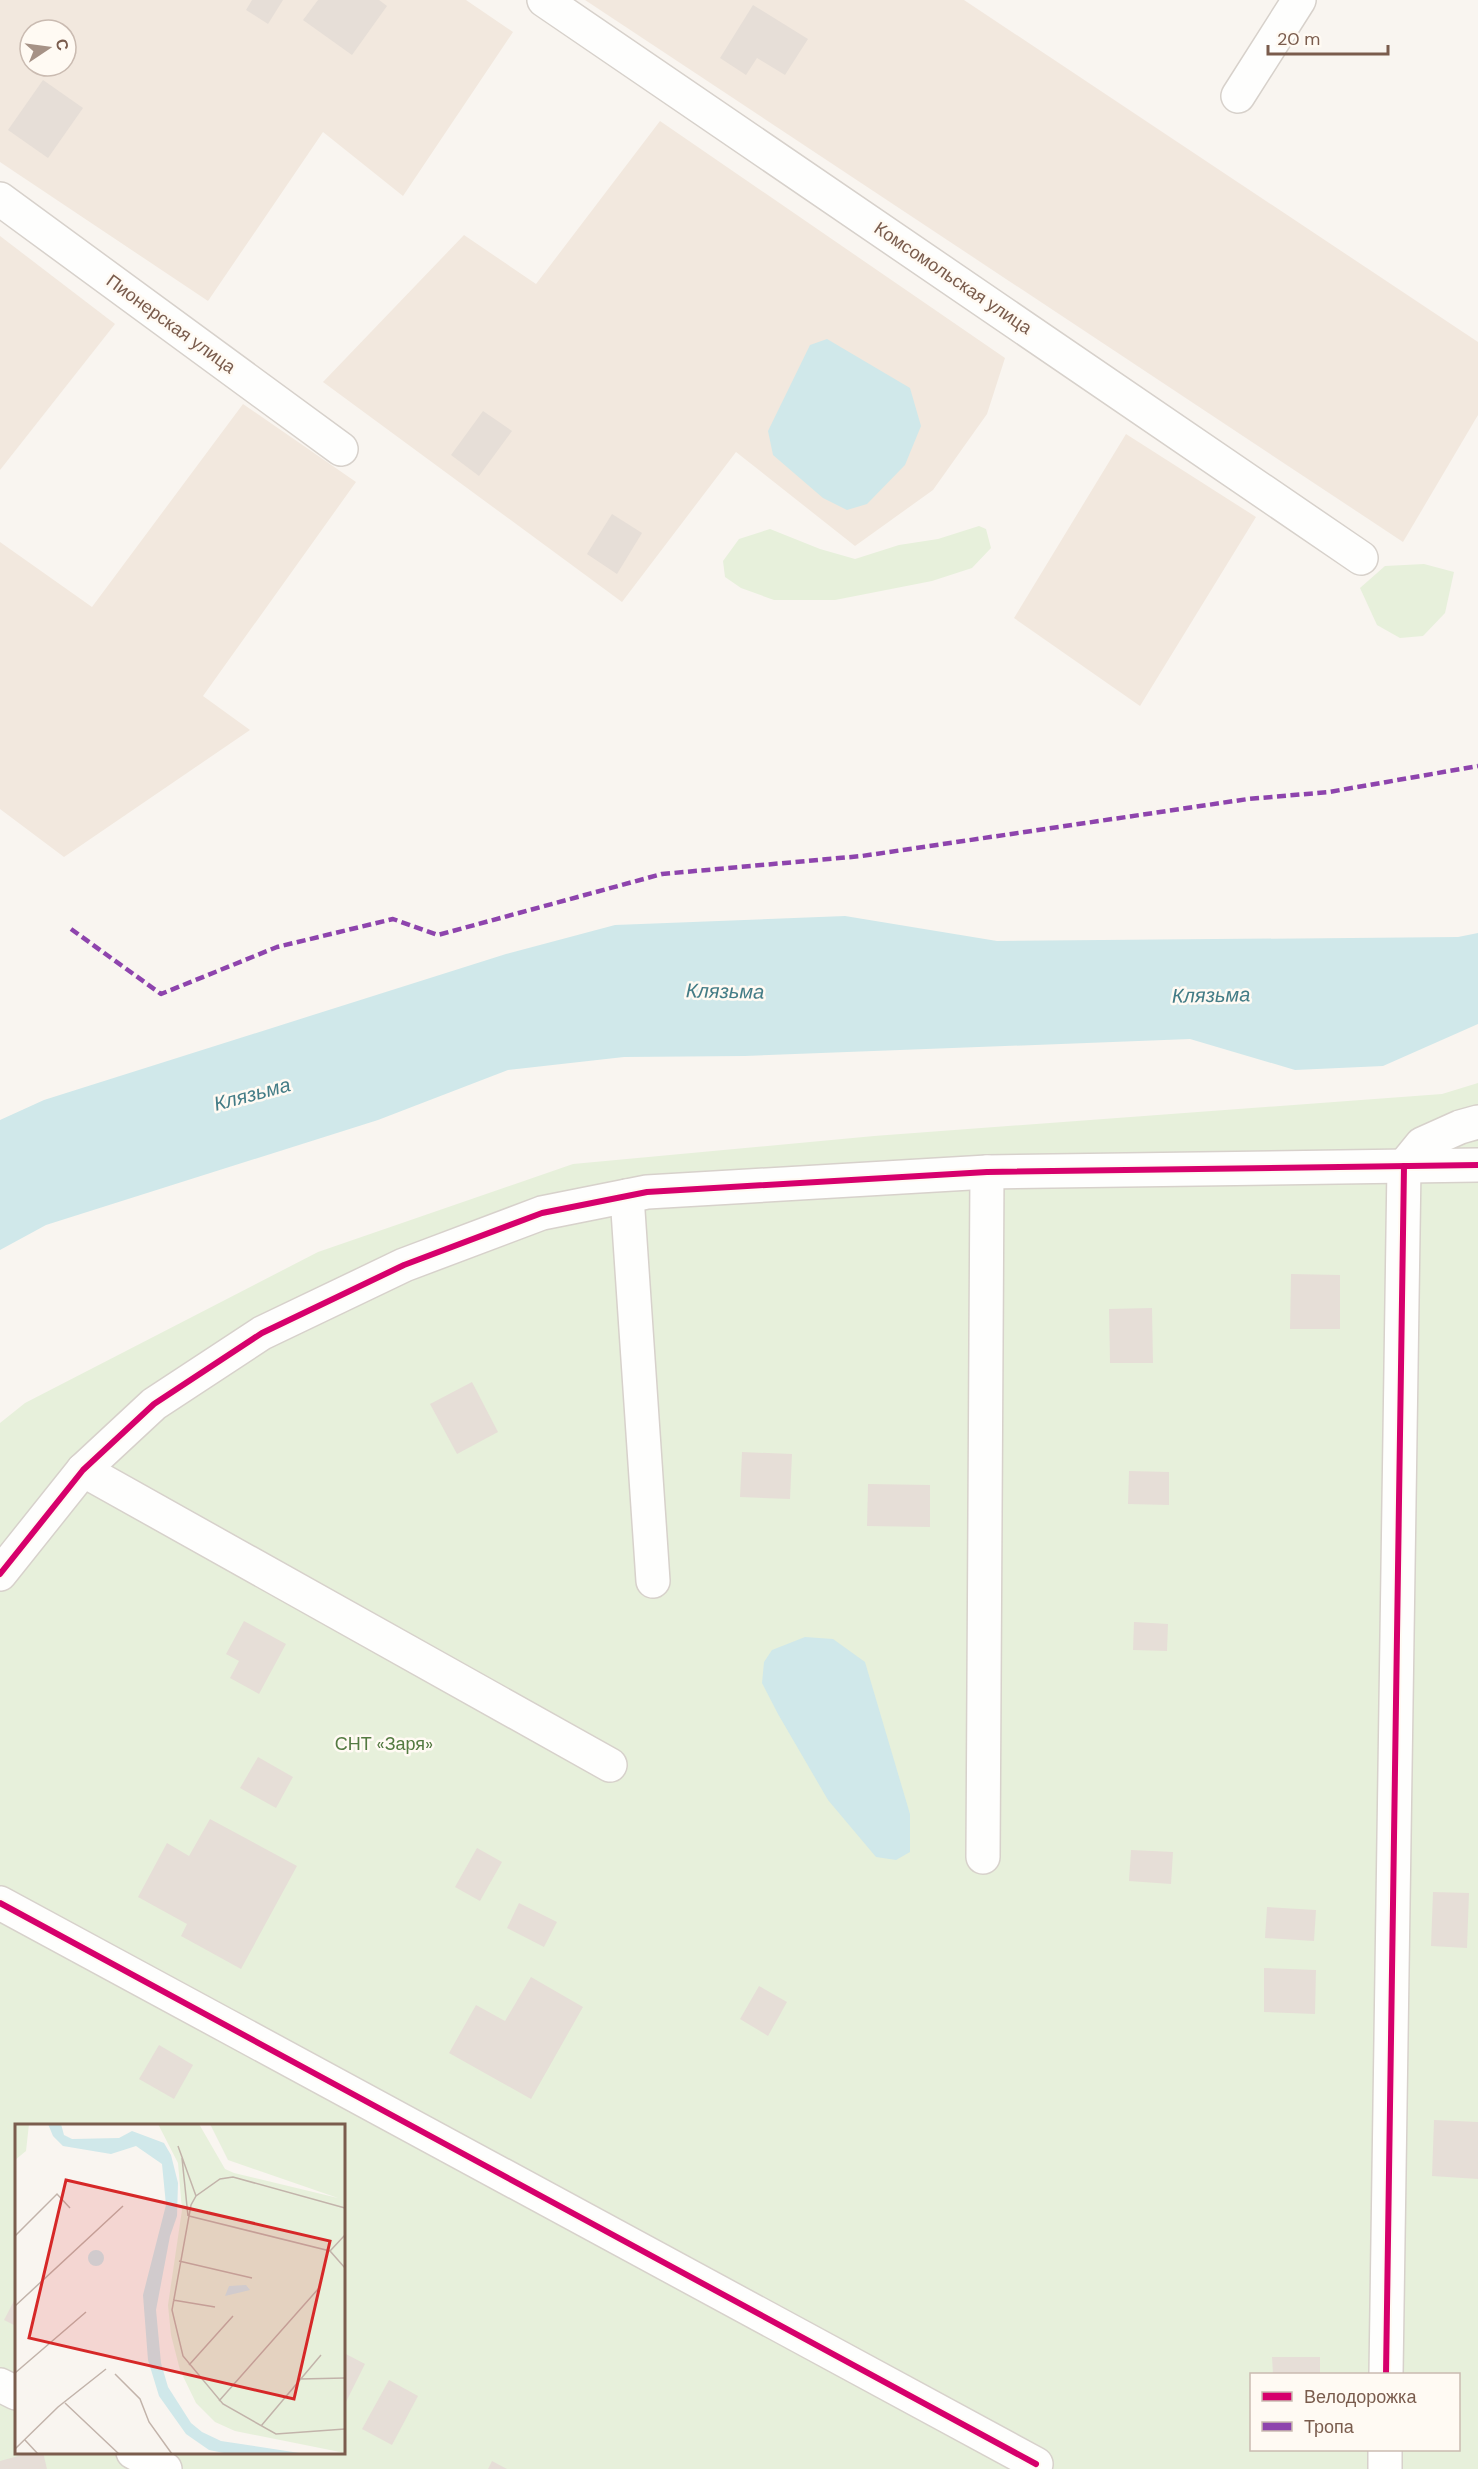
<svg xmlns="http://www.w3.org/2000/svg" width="1478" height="2469" font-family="'DM Sans',sans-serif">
<rect width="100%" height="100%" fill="#f9f5f0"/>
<g fill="#f2e8de" fill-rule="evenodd">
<path d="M0,0H466L513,32L403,196L323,132L208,301L0,162ZM30,30H66V66H30Z"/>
<polygon points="585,0 964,0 1478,342 1478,415 1403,542"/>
<polygon points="660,121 1005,358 987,414 933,490 855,546 736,452 622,602 323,382 464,235 536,284"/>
<polygon points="0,236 115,324 0,470"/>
<polygon points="243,404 356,482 203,696 250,730 64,857 0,809 0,542 92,607"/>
<polygon points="1126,434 1256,517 1140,706 1014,618"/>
</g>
<g fill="#e7f0db" fill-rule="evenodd">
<polygon points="979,526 986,529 991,548 972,568 932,581 835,600 774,600 741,588 725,577 723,561 739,539 770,529 820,549 855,559 899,545 938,539"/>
<polygon points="1424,564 1454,572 1445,613 1423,636 1400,638 1377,625 1360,588 1385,566"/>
<path d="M1478,1083V2469H0V1423L25,1403L318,1252L573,1164L874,1136L1442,1094ZM16,2126H344V2452H16ZM1252,2374H1458V2450H1252Z"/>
</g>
<g fill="#d0e8ea">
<polygon points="827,339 910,388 921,426 905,465 867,504 847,510 823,498 773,455 768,431 810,345"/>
<polygon points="845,916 997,941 1458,937 1478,933 1478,1024 1383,1066 1295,1070 1190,1039 745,1056 624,1057 508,1070 378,1120 46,1225 0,1250 0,1120 44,1100 506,954 615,925"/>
<polygon points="805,1637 833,1639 865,1662 910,1814 910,1852 896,1860 876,1857 828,1800 778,1714 762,1683 764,1662 772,1650"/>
</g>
<g fill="#e6ded7">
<polygon points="252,0 283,0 268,24 246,10"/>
<polygon points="318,0 379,0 387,6 352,55 303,20"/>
<polygon points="753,5 808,39 785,75 757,58 746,75 720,58"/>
<polygon points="43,80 83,108 48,158 8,130"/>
<polygon points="483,411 512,431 479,476 451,455"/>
<polygon points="612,514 642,533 617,574 587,554"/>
<polygon points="1291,1274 1340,1275 1340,1329 1290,1329"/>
<polygon points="1152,1308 1153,1363 1110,1363 1109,1309"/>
<polygon points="472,1382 498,1432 457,1454 430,1404"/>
<polygon points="742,1452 792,1454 790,1499 740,1497"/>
<polygon points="1129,1471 1169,1472 1169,1505 1128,1504"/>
<polygon points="868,1484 930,1485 930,1527 867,1526"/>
<polygon points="244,1621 286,1644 259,1694 230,1678 239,1661 226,1654"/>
<polygon points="1134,1622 1168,1624 1167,1651 1133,1650"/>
<polygon points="258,1757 293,1777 276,1808 240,1788"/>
<polygon points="210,1819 297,1866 241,1969 181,1936 187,1924 138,1897 167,1843 189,1856"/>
<polygon points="477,1848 502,1862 480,1901 455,1887"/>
<polygon points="1131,1850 1173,1852 1171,1884 1129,1881"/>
<polygon points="1433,1892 1469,1893 1467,1948 1431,1946"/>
<polygon points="519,1903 557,1922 544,1947 507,1928"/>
<polygon points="1267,1907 1316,1910 1314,1941 1265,1938"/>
<polygon points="1264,1968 1316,1970 1315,2014 1264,2012"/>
<polygon points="531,1977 583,2007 531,2099 449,2053 476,2005 505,2021"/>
<polygon points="759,1986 787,2002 768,2036 740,2019"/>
<polygon points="159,2045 193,2065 174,2099 139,2079"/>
<polygon points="1434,2120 1478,2122 1478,2179 1432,2176"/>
<polygon points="16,2297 16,2326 4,2320"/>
<polygon points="344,2353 365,2364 346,2402 344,2401"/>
<polygon points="1272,2357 1320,2357 1320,2374 1273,2374"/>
<polygon points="389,2380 418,2396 392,2445 362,2429"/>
<polygon points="33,2452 43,2452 47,2469 0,2469 0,2461"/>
<polygon points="492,2461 507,2469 488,2469"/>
</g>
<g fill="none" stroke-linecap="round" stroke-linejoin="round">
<defs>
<g id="minor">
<polyline points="544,0 1361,558"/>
<polyline points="1238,96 1299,0"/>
<polyline points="0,199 341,449"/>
<polyline points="627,1196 653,1581"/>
<polyline points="83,1470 610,1765"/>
<polyline points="0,1574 83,1470 154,1404 262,1333 404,1265 542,1213 647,1192 987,1172 1478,1165"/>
<polyline points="983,1857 987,1172"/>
<polyline points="0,1903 1036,2464"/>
<polyline points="1386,2374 1404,1166 1422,1144 1460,1127 1478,1122"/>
<polyline points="0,2385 16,2393"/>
<polyline points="133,2452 165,2469"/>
<polyline points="1385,2469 1385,2450"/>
</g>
</defs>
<use href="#minor" stroke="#d7d1cb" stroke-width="36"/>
<use href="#minor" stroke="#fefefd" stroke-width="33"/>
<polyline stroke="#8e44ad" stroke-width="4.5" stroke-dasharray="9 4.5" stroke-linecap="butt" points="71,929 161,994 277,947 393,919 438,935 662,874 862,856 1248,799 1329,792 1478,766"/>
<defs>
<g id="cycleway">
<polyline points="0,1574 83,1470 154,1404 262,1333 404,1265 542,1213 647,1192 987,1172 1478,1165"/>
<polyline points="0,1903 1036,2464"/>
<polyline points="1386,2374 1404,1166"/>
</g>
</defs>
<use href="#cycleway" stroke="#fffaf3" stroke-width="10"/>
<use href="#cycleway" stroke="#d6006c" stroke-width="6"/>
</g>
<g text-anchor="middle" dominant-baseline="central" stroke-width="5" stroke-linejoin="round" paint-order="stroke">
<g font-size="18" fill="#7a5c4d" stroke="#fffaf3">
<text transform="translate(953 278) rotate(34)">Комсомольская улица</text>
<text transform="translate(171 324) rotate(36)">Пионерская улица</text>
</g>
<g font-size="18" fill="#537a41" stroke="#fffaf3">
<text x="384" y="1744">СНТ «Заря»</text>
</g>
<g font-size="20" font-style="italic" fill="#437c86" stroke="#fffaf3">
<text transform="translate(725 991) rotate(1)">Клязьма</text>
<text transform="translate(1211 995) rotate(-1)">Клязьма</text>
<text transform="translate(252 1094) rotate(-15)">Клязьма</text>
</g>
</g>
<g transform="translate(15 2124)">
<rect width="330" height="330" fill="#f9f5f0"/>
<path d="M0,0H14L11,27L0,36ZM143,0H184L210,45L219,49L323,74L213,36L195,0H330V329L220,307L200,298L181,279L165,246L156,211L153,181L167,86L163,39Z" fill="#e7f0db"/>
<path d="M33,0H46L49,11L57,15L104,14L117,7L149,19L156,31L163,59L162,92L155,112L141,186L146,239L153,263L176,299L187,308L206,317L291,330H214L194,326L171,310L144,272L133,236L128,171L151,81L147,40L121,22L96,30L48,22L38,12ZM73 134a8 8 0 1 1 16 0a8 8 0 1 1-16 0ZM231,161L235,166L210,172L214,162Z" fill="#d0e8ea"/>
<path fill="none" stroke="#c2b3aa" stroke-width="1.5" d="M163,22L181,72M167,34L173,92M330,84L218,53L205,55L181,72L176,81L157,186L168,232L208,280L261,310L330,305M174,92L315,127L330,144M0,112L42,70L55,84M315,127L330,111M164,137L237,154M158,176L200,183M0,182L108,82M174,241L218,192M0,249L71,188M100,250L125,275L134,298L157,330M285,255L330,254M204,277L304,164M50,279L104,330M246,302L306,231M10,316L23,330M0,325L43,283L91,245"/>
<path fill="#d62828" fill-opacity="0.15" stroke="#d62828" stroke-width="3" d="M51,56L315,117L279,275L14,214Z"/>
<rect width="330" height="330" fill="none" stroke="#7a5c4d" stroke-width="3"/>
</g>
<rect x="1250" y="2373" width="210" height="78" fill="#fffaf3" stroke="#cabbb1" stroke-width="1.5"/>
<rect x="1262" y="2392" width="30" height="9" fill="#d6006c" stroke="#cabbb1" stroke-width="1.5"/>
<text x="1304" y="2403" font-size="18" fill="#7a5c4d">Велодорожка</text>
<rect x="1262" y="2422" width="30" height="9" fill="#8e44ad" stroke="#cabbb1" stroke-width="1.5"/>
<text x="1304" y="2433" font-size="18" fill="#7a5c4d">Тропа</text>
<g transform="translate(48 48) rotate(77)"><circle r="28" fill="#fffaf3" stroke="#cabbb1" stroke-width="1.5"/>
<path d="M0-4.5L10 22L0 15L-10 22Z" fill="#a69286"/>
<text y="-9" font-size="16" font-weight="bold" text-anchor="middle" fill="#7a5c4d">С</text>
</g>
<path d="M1268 45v9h120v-9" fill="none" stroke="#7a5c4d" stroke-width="3"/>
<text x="1277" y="45" font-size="18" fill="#7a5c4d" stroke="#fffaf3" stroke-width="4.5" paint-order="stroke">20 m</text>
</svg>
